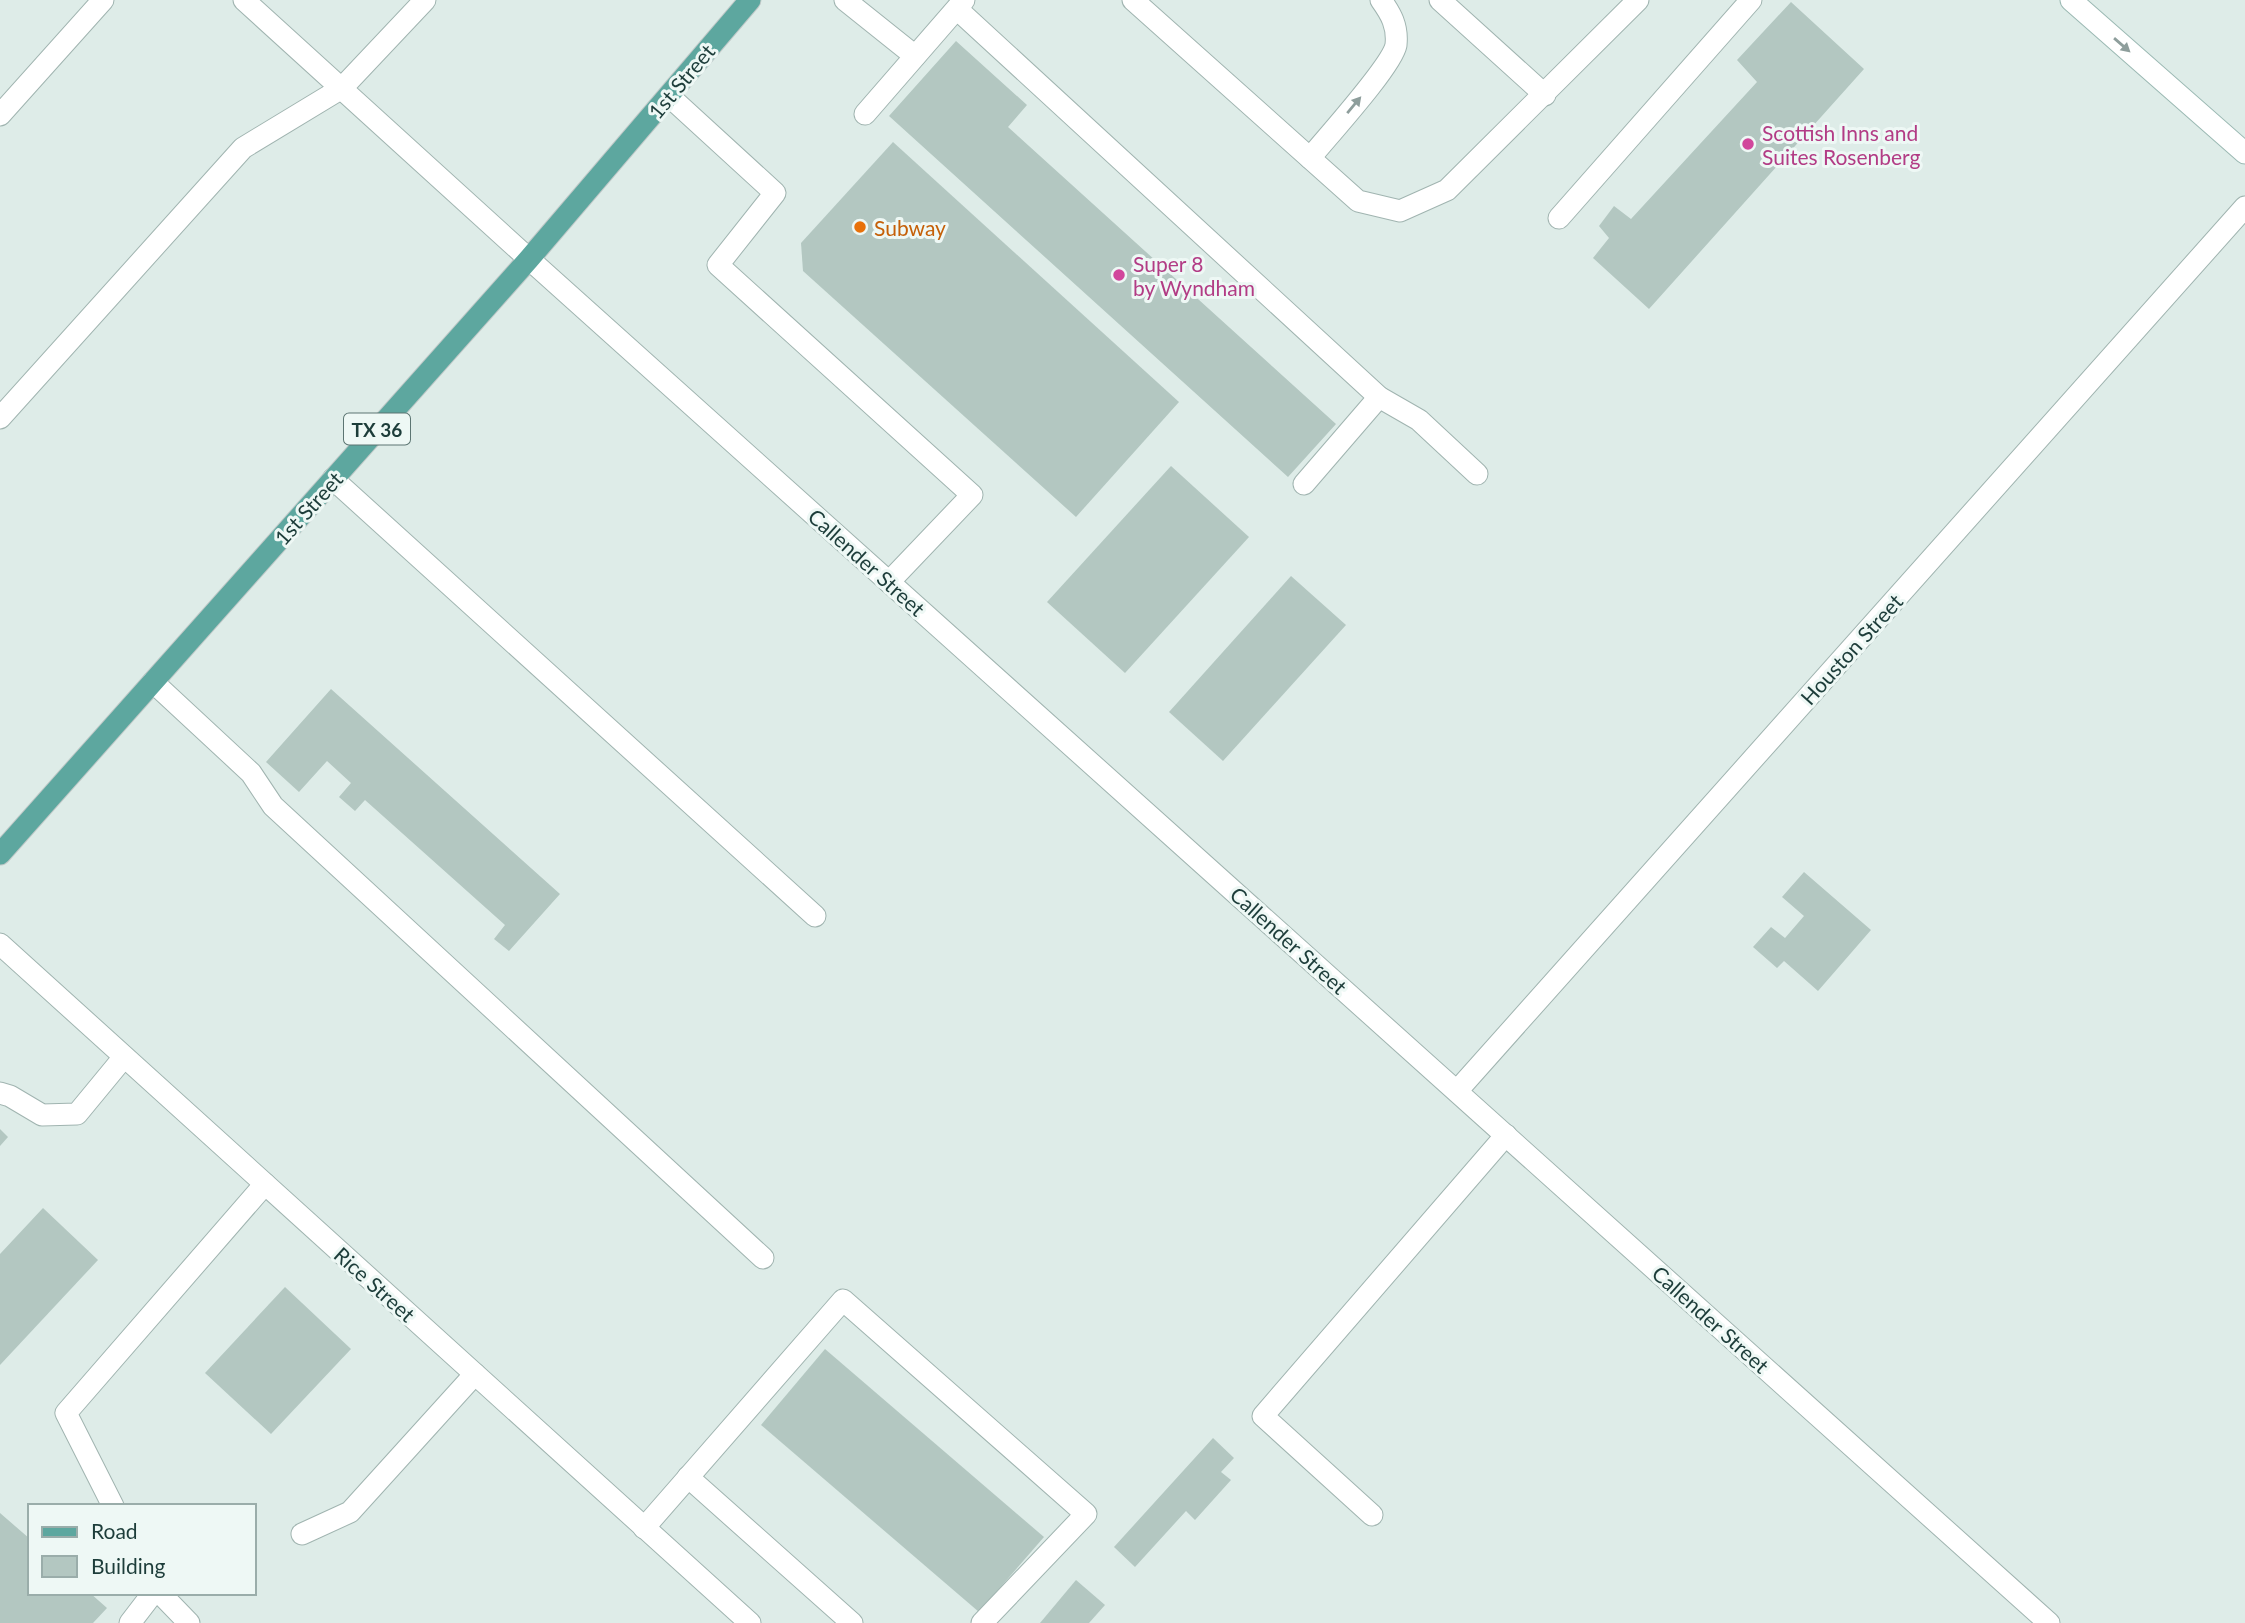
<svg xmlns="http://www.w3.org/2000/svg" width="2245" height="1623" font-family="Lato,sans-serif">
<rect width="100%" height="100%" fill="#deece8"/>
<g fill="#b3c7c1">
<polygon points="1791,2 1864,69 1649,309 1593,258 1609,238 1599,226 1614,206 1631,219 1757,82 1737,60"/>
<polygon points="956,41 1027,105 1008,127 1336,424 1288,477 889,116"/>
<polygon points="893,142 1179,402 1076,517 803,271 801,243"/>
<polygon points="1171,466 1249,537 1125,673 1047,602"/>
<polygon points="1291,576 1346,625 1223,761 1169,712"/>
<polygon points="331,689 560,894 509,951 494,939 505,925 365,800 355,811 339,797 351,783 327,761 299,792 266,762"/>
<polygon points="1804,872 1871,930 1818,991 1784,961 1777,968 1753,947 1771,927 1785,938 1804,916 1782,897"/>
<polygon points="0,1129 8,1137 0,1146"/>
<polygon points="43,1208 98,1260 0,1365 0,1254"/>
<polygon points="285,1287 351,1349 271,1434 205,1373"/>
<polygon points="825,1349 1044,1537 979,1612 761,1425"/>
<polygon points="1213,1438 1234,1458 1221,1472 1231,1480 1195,1520 1186,1511 1135,1567 1114,1547"/>
<polygon points="0,1513 30,1539 30,1593 90,1593 107,1608 93,1623 0,1623"/>
<polygon points="1076,1580 1105,1605 1089,1623 1040,1623"/>
</g>
<g fill="none" stroke-linecap="round" stroke-linejoin="round">
<defs>
<g id="service">
<polyline points="244,0 529,259"/>
<polyline points="845,0 915,56"/>
<polyline points="1133,0 1358,201 1400,211 1447,190 1638,0"/>
<polyline points="1440,0 1545,95"/>
<polyline points="957,9 1379,397 1419,420 1477,474"/>
<polyline points="669,96 775,193 718,265 972,495 889,582"/>
<polyline points="865,114 964,0"/>
<polyline points="0,115 103,0"/>
<path d="M1310,158C1327,137 1392,66 1396,45C1398,26 1391,14 1381,0"/>
<polyline points="1559,218 1751,0"/>
<polyline points="0,418 243,148 342,88 425,0"/>
<polyline points="333,479 815,916"/>
<polyline points="1304,484 1379,397"/>
<polyline points="153,682 251,773 273,806 763,1258"/>
<polyline points="0,1093 10,1096 42,1115 77,1114 124,1057"/>
<polyline points="688,1477 852,1623"/>
<polyline points="113,1506 66,1413 265,1184"/>
<polyline points="1372,1515 1263,1416 1506,1135"/>
<polyline points="644,1528 843,1300 1086,1514 982,1623"/>
<polyline points="302,1534 350,1512 475,1374"/>
<polyline points="160,1593 189,1623"/>
<polyline points="130,1623 153,1593"/>
</g>
<g id="minor">
<polyline points="529,259 2049,1623"/>
<polyline points="0,944 750,1623"/>
<polyline points="1457,1091 2245,207"/>
</g>
<polyline id="secondary" points="2071,0 2245,153"/>
<polyline id="primary" points="0,854 529,259 750,0"/>
</defs>
<use href="#service" stroke="#a0b4b0" stroke-width="23"/>
<use href="#minor" stroke="#a0b4b0" stroke-width="23"/>
<use href="#secondary" stroke="#9bb9b3" stroke-width="23"/>
<use href="#primary" stroke="#c0c9c8" stroke-width="23"/>
<use href="#service" stroke="#fff" stroke-width="21"/>
<use href="#minor" stroke="#fff" stroke-width="21"/>
<use href="#secondary" stroke="#fff" stroke-width="21"/>
<use href="#primary" stroke="#5da79f" stroke-width="21"/>
</g>
<defs><path id="oneway-solid" d="M-6-.8H1V-3.2L6.5 0L1 3.2V.8H-6Z" transform="scale(1.75)"/></defs>
<g fill="#8e9e9c">
<use href="#oneway-solid" transform="translate(2122 45) rotate(41)"/>
<use href="#oneway-solid" transform="translate(1354 105) rotate(-50)"/>
</g>
<g fill="#d1479c" stroke="#eef8f5" stroke-width="2.5">
<circle cx="1748" cy="144" r="7"/>
<circle cx="1119" cy="275" r="7"/>
</g>
<circle fill="#e8710a" stroke="#eef8f5" stroke-width="2.5" cx="860" cy="227" r="7"/>
<g text-anchor="middle" dominant-baseline="central" stroke-width="6" stroke-linejoin="round" paint-order="stroke">
<rect fill="#eef8f5" stroke="#5c7572" stroke-width="2" x="344" y="413.5" width="66" height="31" rx="5"/>
<g font-size="19" font-weight="bold" fill="#1d3d3a">
<text x="377" y="429">TX 36</text>
</g>
<g font-size="21" fill="#1d3d3a" stroke="#eef8f5">
<text transform="translate(681 81) rotate(-50)">1st Street</text>
<text transform="translate(308 508) rotate(-48)">1st Street</text>
<text transform="translate(867 562) rotate(42)">Callender Street</text>
<text transform="translate(1851 649) rotate(-48)">Houston Street</text>
<text transform="translate(1289 940) rotate(42)">Callender Street</text>
<text transform="translate(375 1284) rotate(42)">Rice Street</text>
<text transform="translate(1711 1319) rotate(42)">Callender Street</text>
</g>
<g font-size="21" fill="#b23c85" stroke="#eef8f5" text-anchor="start">
<text x="1762" y="132">Scottish Inns and<tspan x="1762" dy="24">Suites Rosenberg</tspan></text>
<text x="1133" y="263">Super 8<tspan x="1133" dy="24">by Wyndham</tspan></text>
</g>
<g font-size="21" fill="#c56008" stroke="#eef8f5" text-anchor="start">
<text x="874" y="227">Subway</text>
</g>
</g>
<rect x="28" y="1504" width="228" height="91" fill="#eef8f5" stroke="#9aadaa" stroke-width="2"/>
<rect x="42" y="1527" width="35" height="10" fill="#5da79f" stroke="#9aadaa" stroke-width="2"/>
<text x="91" y="1539" font-size="21" fill="#1d3d3a">Road</text>
<rect x="42" y="1556" width="35" height="21" fill="#b3c7c1" stroke="#9aadaa" stroke-width="2"/>
<text x="91" y="1574" font-size="21" fill="#1d3d3a">Building</text>
</svg>
